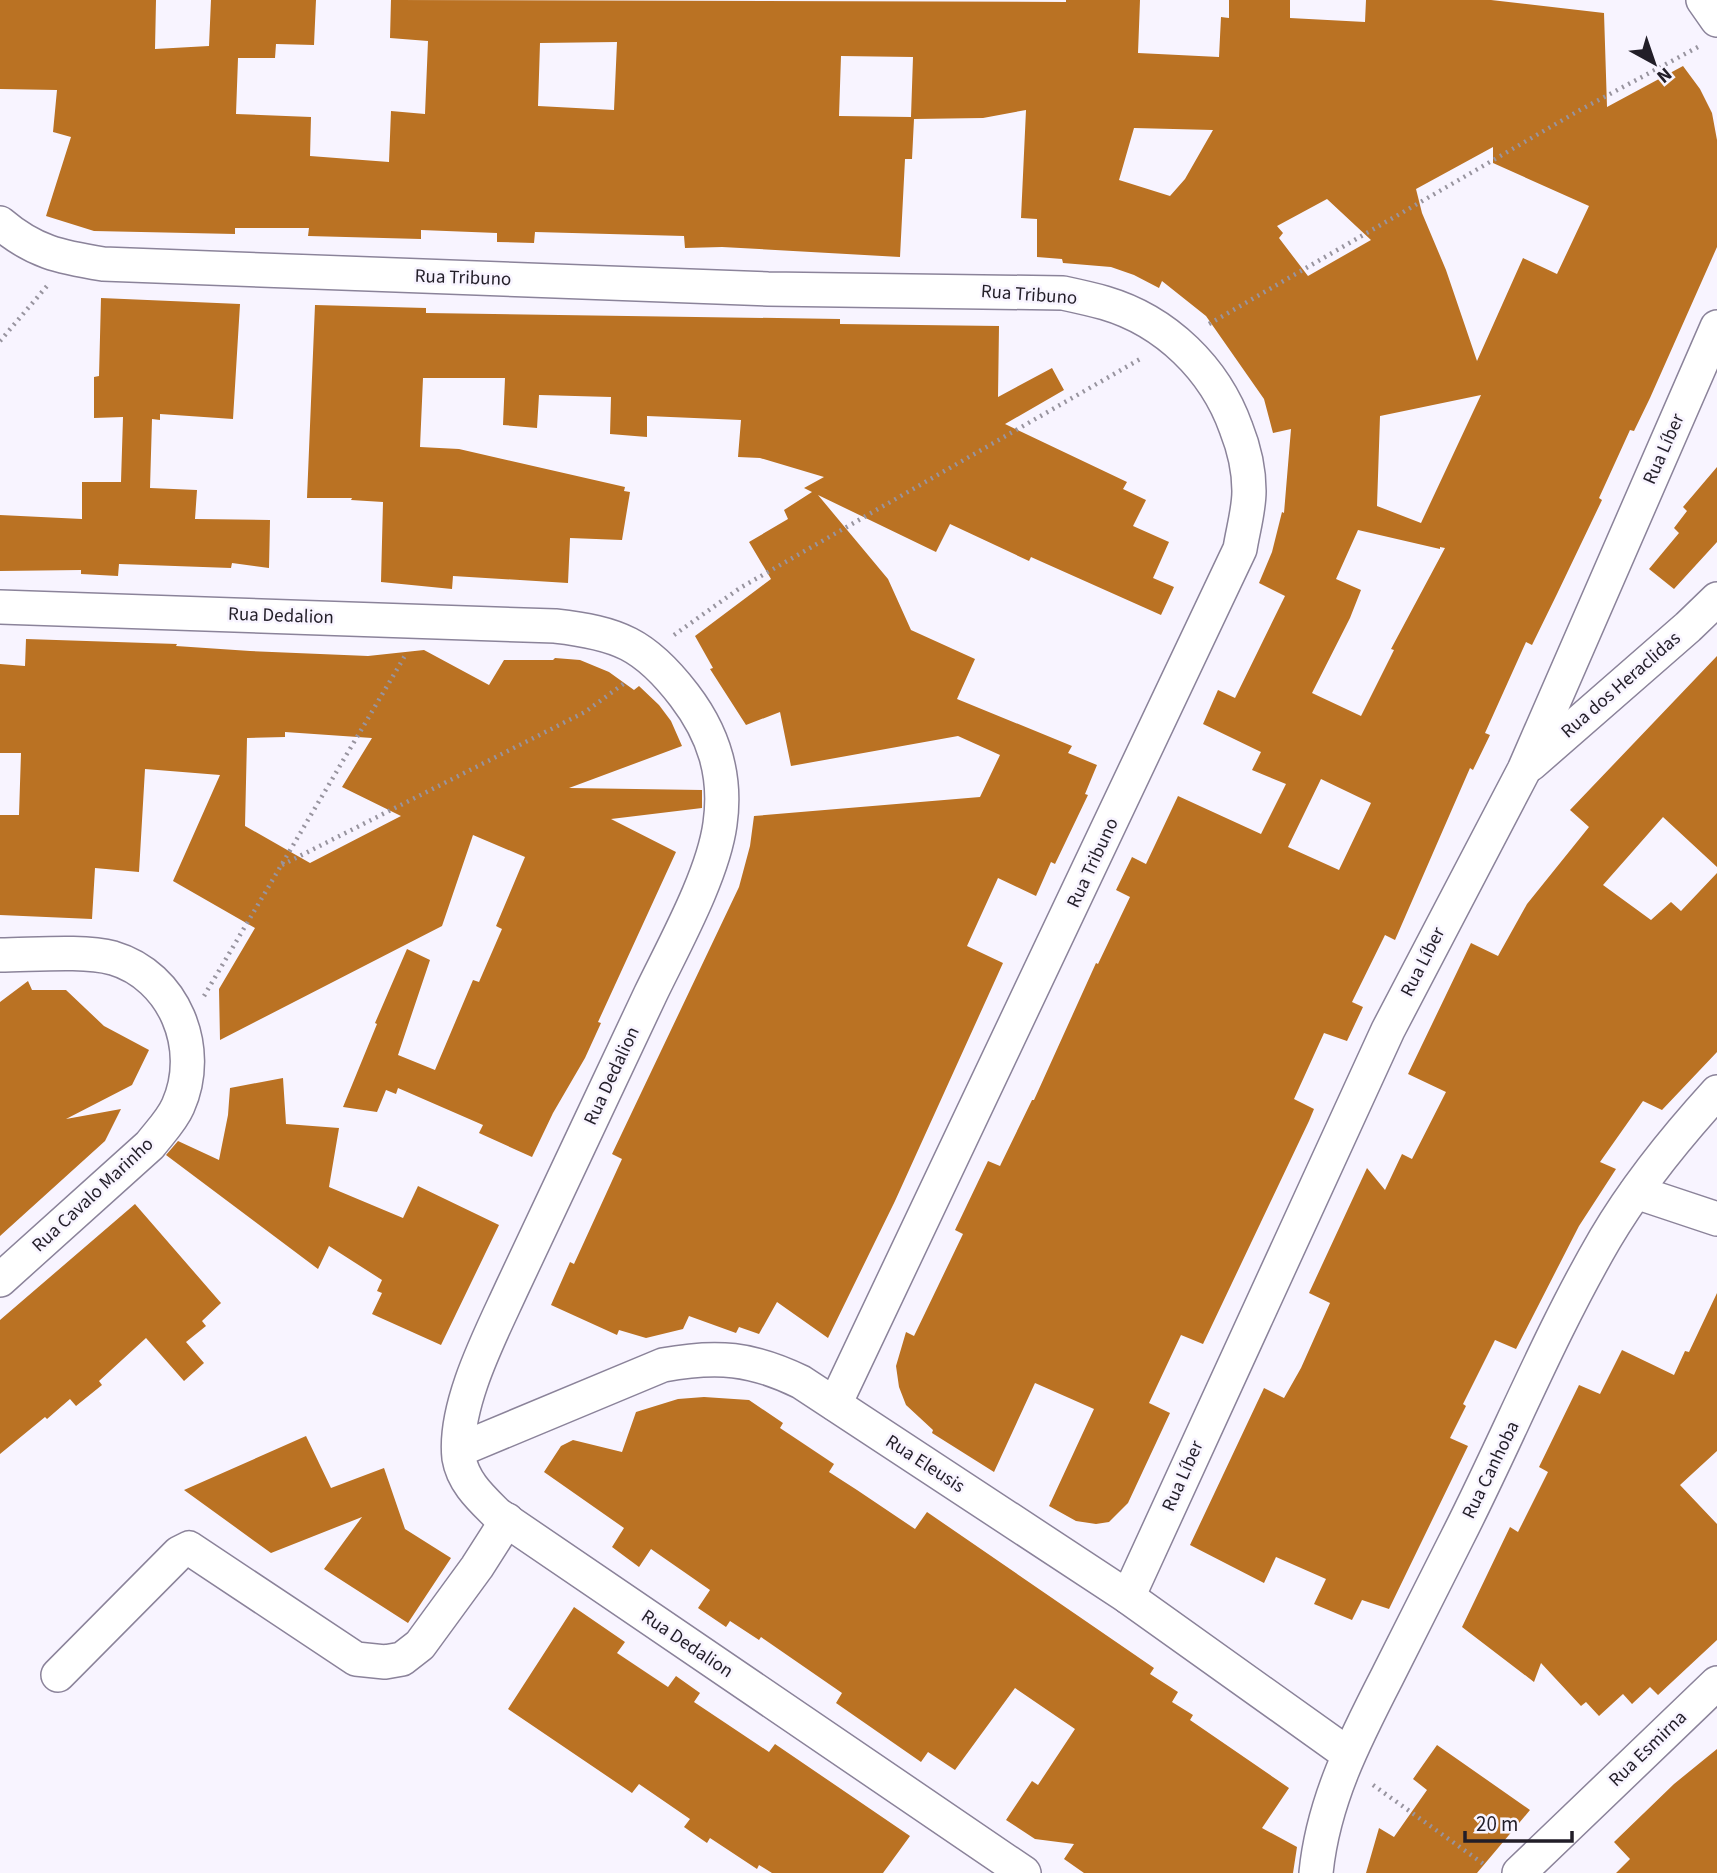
<svg xmlns="http://www.w3.org/2000/svg" width="1717" height="1873" font-family="'Source Sans 3',sans-serif">
<rect width="100%" height="100%" fill="#f8f4ff"/>
<g fill="#ba7223" fill-rule="evenodd">
<path d="M0,0H156L155,49L209,46L211,0H316L314,45L276,44L275,58H238L236,114L311,117L310,156L389,162L391,111L425,114L428,41L390,38L391,0L1066,2V0H1140L1138,53L1219,57L1221,17L1229,18V0H1290V18L1365,22L1366,0H1491L1604,13L1607,107L1683,66L1700,89L1712,113L1717,140V247L1650,398L1634,431L1630,430L1599,498L1602,500L1557,594L1532,645L1526,642L1485,733L1490,735L1473,770L1470,768L1395,940L1385,935L1352,1002L1363,1007L1347,1041L1324,1033L1294,1099L1314,1109L1309,1121L1203,1344L1181,1335L1149,1403L1170,1413L1128,1503L1109,1522L1096,1524L1076,1521L1049,1506L1094,1409L1035,1383L994,1472L932,1433L933,1430L906,1405L899,1387L896,1366L906,1332L914,1336L963,1234L955,1230L988,1161L1000,1166L1032,1100H1034L1096,963L1098,964L1130,897L1116,890L1132,857L1146,864L1178,796L1261,834L1286,784L1252,770L1261,752L1203,724L1218,690L1235,698L1285,596L1259,583L1272,552L1282,512L1284,513L1291,429L1273,433L1264,399L1206,316L1162,281L1159,288L1134,275L1111,267L1063,263L1062,259L1037,257V219L1021,218L1026,110L983,118L914,119L912,159H905L900,257L722,247L685,248L684,236L535,232L534,243L497,242V233L421,230V239L308,236L309,228H235V234L94,231L46,216L71,137L53,132L57,90L0,89ZM617,42L614,110L538,106L540,43ZM841,56L913,57L911,117L839,116ZM1134,128L1213,130L1185,179L1170,196L1119,180ZM1493,147V163L1589,206L1557,274L1523,258L1477,361L1446,270L1422,213L1416,189ZM1327,199L1371,240L1308,276L1279,238L1283,233L1277,226ZM1481,395L1421,523L1377,506L1380,416ZM1358,530L1440,549V547L1445,548L1391,649L1394,650L1361,716L1312,693L1350,618L1361,590L1336,579ZM1321,779L1371,803L1339,870L1288,847Z"/>
<polygon points="101,298 240,304 233,419 160,414 160,420 152,419 150,488 197,490 195,519 270,520 269,568 232,563 231,568 119,564 118,576 81,574 81,570 0,571 0,515 82,519 82,482 121,482 123,417 94,418 94,377 99,376"/>
<polygon points="315,305 426,308 426,313 840,319 840,324 999,326 998,397 1052,368 1064,390 1005,424 1127,482 1123,489 1146,500 1133,526 1169,542 1153,578 1174,587 1161,615 1031,557 1029,561 950,524 936,552 818,495 888,579 911,630 975,659 957,699 1072,746 1068,753 1097,765 1085,794 1088,795 1055,864 1051,862 1036,896 998,878 967,946 1003,963 895,1201 828,1338 777,1302 759,1334 739,1327 736,1333 689,1316 683,1329 646,1338 619,1330 617,1335 551,1305 570,1262 574,1264 622,1159 612,1154 739,887 750,846 754,816 980,797 1000,755 958,736 791,766 780,712 746,725 710,669 713,668 695,636 771,579 749,542 788,519 784,510 812,492 804,488 824,477 760,458 738,457 741,420 647,416 647,437 610,434 611,397 539,395 537,428 503,425 505,378 423,378 420,447 459,449 625,487 624,491 630,492 622,540 570,538 568,583 453,576 452,589 381,582 383,502 351,500 352,498 307,498"/>
<polygon points="1717,467 1717,542 1674,589 1649,569 1679,533 1674,528 1687,511 1683,507"/>
<path d="M26,639L177,644L176,646L250,651L368,656L424,650L489,685L504,660H553L555,658L580,660L609,672L634,690L639,686L659,705L671,721L682,746L569,788L702,790V808L611,819L676,852L598,1022L601,1023L585,1058L553,1113L532,1157L479,1133L483,1125L398,1088L396,1094L386,1090L377,1112L343,1107L377,1024L375,1023L407,949L430,960L398,1055L435,1070L473,980L479,982L502,929L496,926L525,857L473,835L442,926L220,1040L219,989L255,928L173,881L220,775L145,769L139,872L95,868L92,919L0,915V815H19L21,753H0V664L25,666ZM285,732L372,738L342,787L401,816L310,863L245,826L247,738L285,737Z"/>
<polygon points="1717,656 1717,867 1663,817 1603,885 1651,920 1671,902 1681,911 1717,873 1717,1052 1662,1110 1643,1101 1600,1162 1616,1169 1579,1226 1516,1349 1495,1340 1463,1404 1466,1406 1450,1438 1468,1446 1389,1609 1362,1600 1352,1620 1314,1604 1326,1579 1276,1557 1264,1583 1190,1545 1264,1388 1284,1398 1301,1368 1330,1303 1309,1293 1367,1168 1385,1190 1402,1154 1412,1159 1446,1092 1408,1074 1471,943 1498,956 1527,904 1589,827 1570,810"/>
<polygon points="28,981 32,990 66,990 104,1026 149,1050 132,1085 66,1119 121,1109 105,1141 0,1236 0,1002"/>
<polygon points="283,1078 286,1124 339,1128 329,1187 403,1218 418,1186 499,1225 441,1345 372,1314 382,1293 377,1291 382,1280 329,1246 318,1269 166,1155 178,1141 219,1160 228,1115 230,1088"/>
<polygon points="135,1204 221,1303 202,1321 206,1326 186,1342 204,1363 184,1381 146,1338 99,1381 102,1385 76,1406 70,1399 47,1419 45,1417 0,1454 0,1320"/>
<polygon points="1717,1293 1717,1451 1680,1485 1717,1524 1717,1640 1658,1695 1650,1687 1632,1704 1623,1694 1599,1716 1586,1702 1581,1706 1541,1663 1534,1682 1462,1627 1510,1527 1518,1532 1548,1472 1539,1467 1579,1385 1600,1394 1622,1350 1674,1375 1685,1351 1689,1352"/>
<polygon points="704,1397 749,1400 783,1423 780,1428 834,1464 829,1472 857,1490 915,1529 927,1512 1154,1668 1150,1674 1178,1692 1172,1702 1193,1715 1190,1720 1289,1788 1262,1828 1297,1847 1293,1873 1084,1873 1064,1859 1074,1844 1035,1839 1006,1820 1032,1781 1038,1785 1075,1729 1015,1688 955,1770 928,1752 921,1762 836,1703 842,1693 761,1637 759,1640 730,1621 726,1627 698,1608 710,1590 651,1549 639,1567 612,1547 624,1528 544,1472 561,1446 573,1440 622,1452 636,1412 678,1399"/>
<polygon points="306,1436 331,1488 384,1468 405,1529 451,1558 408,1623 324,1569 362,1517 271,1553 184,1490"/>
<polygon points="574,1607 625,1642 617,1653 668,1687 676,1676 700,1693 694,1702 769,1752 775,1744 910,1836 883,1873 772,1873 759,1865 757,1869 710,1838 707,1843 684,1827 690,1819 639,1784 632,1793 508,1709"/>
<polygon points="1437,1745 1530,1810 1477,1873 1366,1873 1379,1828 1394,1837 1427,1790 1413,1779"/>
<polygon points="1717,1749 1717,1873 1616,1873 1630,1859 1614,1842 1674,1784"/>
</g>
<g fill="none" stroke-linecap="round" stroke-linejoin="round">
<defs>
<g id="street">
<polyline points="1703,0 1717,20"/>
<path d="M0,223C34,252 60,257 103,264L768,289L1063,293C1077,296 1091,299 1105,303C1166,321 1215,369 1236,428C1244,448 1249,468 1249,491C1249,510 1243,530 1240,549L835,1404"/>
<path d="M0,607L555,626C618,633 645,644 684,695C714,734 727,775 720,824C713,876 673,947 650,995C604,1093 558,1190 512,1288C491,1334 453,1406 459,1458C463,1482 481,1498 497,1514L1024,1873"/>
<polyline points="1531,764 1688,627 1717,599"/>
<path d="M0,955C32,955 83,950 113,958C174,976 204,1048 178,1106C172,1120 160,1132 150,1145L0,1280"/>
<polyline points="1636,1192 1717,1219"/>
<path d="M459,1450L663,1365C717,1355 752,1358 801,1382L1128,1597L1348,1754"/>
<polyline points="1128,1597 1388,1030 1524,770 1717,327"/>
<polyline points="58,1675 179,1553 189,1548 356,1659 385,1662 402,1659 420,1645 477,1567 507,1520"/>
<path d="M1316,1873C1323,1801 1355,1739 1388,1675C1411,1630 1434,1584 1457,1538C1507,1440 1549,1335 1605,1239C1636,1186 1676,1137 1717,1092"/>
<polyline points="1519,1873 1717,1683"/>
</g>
</defs>
<use href="#street" stroke="#8b839a" stroke-width="36"/>
<g stroke="#98949f" stroke-width="4.5" stroke-dasharray="2 5" stroke-linecap="butt">
<polyline points="1209,324 1580,110 1698,47"/>
<polyline points="0,341 47,286"/>
<polyline points="674,635 740,588 1142,358"/>
<polyline points="282,865 585,712 626,682"/>
<polyline points="204,996 406,654"/>
<polyline points="1373,1785 1485,1865"/>
</g>
<use href="#street" stroke="#fff" stroke-width="33"/>
</g>
<g text-anchor="middle" dominant-baseline="central" stroke-width="5" stroke-linejoin="round" paint-order="stroke">
<g font-size="19" fill="#221e28" stroke="#f8f4ff">
<text transform="translate(463 278) rotate(2)">Rua Tribuno</text>
<text transform="translate(1029 295) rotate(4)">Rua Tribuno</text>
<text transform="translate(1664 449) rotate(-66)">Rua Líber</text>
<text transform="translate(281 616) rotate(2)">Rua Dedalion</text>
<text transform="translate(1621 685) rotate(-41)">Rua dos Heraclidas</text>
<text transform="translate(1093 863) rotate(-65)">Rua Tribuno</text>
<text transform="translate(1423 962) rotate(-63)">Rua Líber</text>
<text transform="translate(612 1076) rotate(-65)">Rua Dedalion</text>
<text transform="translate(93 1195) rotate(-43)">Rua Cavalo Marinho</text>
<text transform="translate(925 1464) rotate(33)">Rua Eleusis</text>
<text transform="translate(1491 1470) rotate(-64)">Rua Canhoba</text>
<text transform="translate(1183 1476) rotate(-66)">Rua Líber</text>
<text transform="translate(687 1644) rotate(34)">Rua Dedalion</text>
<text transform="translate(1648 1749) rotate(-44)">Rua Esmirna</text>
</g>
</g>
<g transform="translate(1654 63) rotate(140)" stroke="#f8f4ff" stroke-width="5" paint-order="stroke">
<path d="M0-5L12 26L0 18L-12 26Z" fill="#221e28"/>
<text y="-10" font-size="19" font-weight="bold" text-anchor="middle" fill="#221e28">N</text>
</g>
<path d="M1465 1831v10h107v-10" fill="none" stroke="#221e28" stroke-width="3.5"/>
<text x="1476" y="1831" font-size="21" fill="#221e28" stroke="#f8f4ff" stroke-width="5" paint-order="stroke">20 m</text>
</svg>
